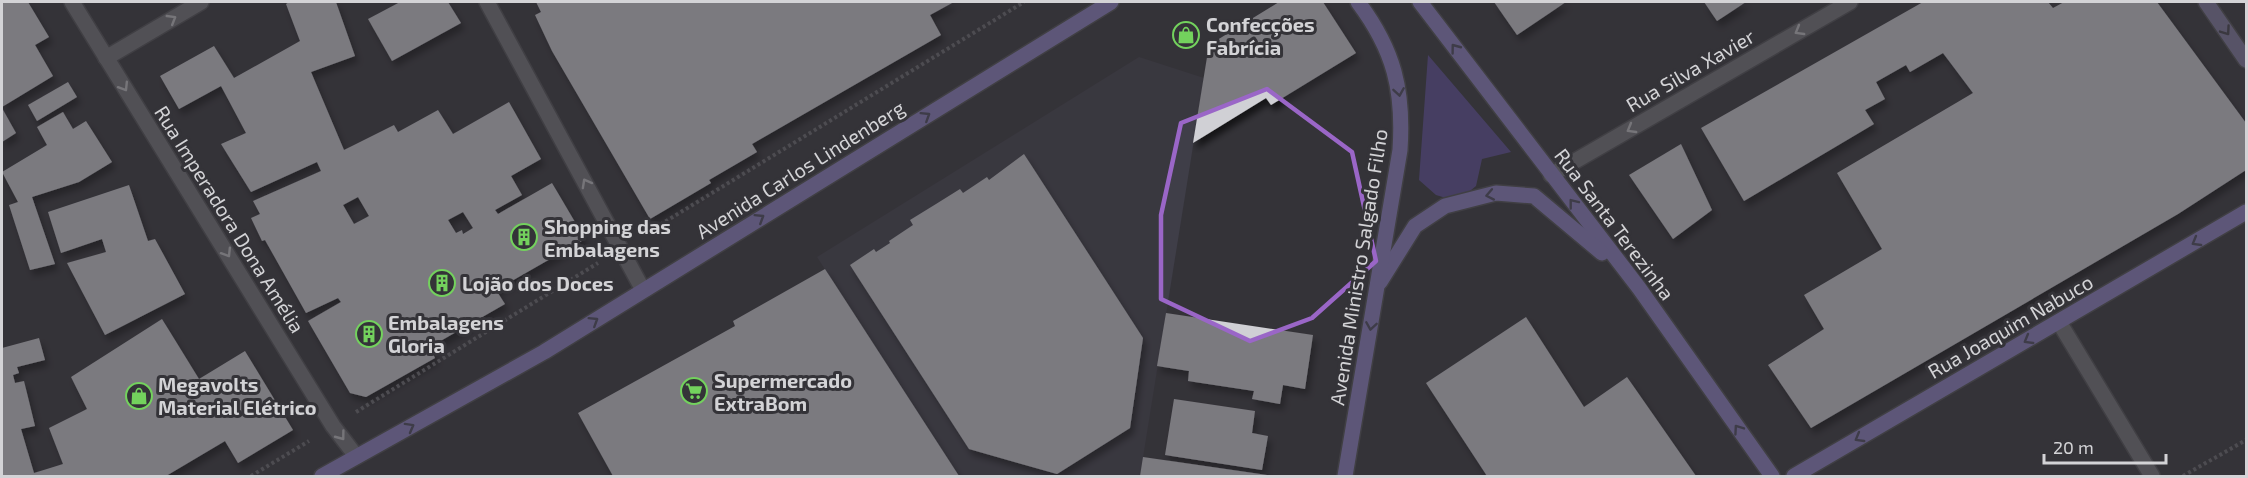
<svg xmlns="http://www.w3.org/2000/svg" width="2248" height="478" font-family="'Exo 2',sans-serif">
<defs>
<filter id="shadow"><feDropShadow dx="3.5" dy="6" stdDeviation="3" flood-color="#0009"/></filter>
</defs>
<rect width="100%" height="100%" fill="#343338"/>
<polygon fill="#3f3e48" points="1139,57 1204,78 1140,476 959,476 817,257"/>
<polygon fill="#5b4d95" points="1428,55 1511,152 1482,159 1476,186 1465,195 1446,198 1436,195 1419,180"/>
<g fill="#d0d0d5" fill-rule="evenodd" filter="url(#shadow)">
<polygon points="2,2 28,2 49,37 35,45 53,76 2,107"/>
<path d="M289,2H336L355,56L311,72L344,150L394,125L398,132L438,110L453,134L509,102L541,159L511,176L522,195L495,210L498,214L552,183L585,239L496,290L505,304L430,347L435,358L366,397L350,393L308,321L341,302L338,298L306,313L265,240L262,241L251,218L260,214L253,201L321,171L317,162L251,192L221,144L246,133L221,86L179,109L160,76L214,46L234,78L300,41L286,4ZM358,197L369,216L354,224L343,205ZM463,212L473,228L463,234L462,230L456,233L448,220Z"/>
<polygon points="400,2 448,2 461,23 392,61 368,19"/>
<polygon points="536,2 954,2 930,15 941,35 752,144 757,152 709,180 711,183 650,219 552,51 535,15 541,12"/>
<polygon points="1279,2 1323,2 1356,53 1271,105 1266,98 1193,143 1209,45"/>
<polygon points="1494,2 1566,2 1517,35"/>
<polygon points="1704,2 1746,2 1717,21"/>
<polygon points="1923,2 2048,2 2053,8 2064,2 2157,2 2246,123 2246,170 2178,214 1811,428 1768,365 1824,329 1804,295 1882,249 1837,173 1973,93 1943,53 1910,72 1906,65 1876,82 1885,99 1865,110 1874,124 1744,201 1701,128"/>
<polygon points="68,82 77,97 37,121 28,105"/>
<polygon points="2,108 16,133 2,142"/>
<polygon points="63,112 73,129 86,121 112,162 79,182 32,197 55,264 30,270 9,205 18,202 2,172 47,145 37,127"/>
<polygon points="1681,144 1712,210 1673,239 1629,175"/>
<polygon points="1024,154 1143,338 1130,428 1057,474 969,449 850,265 874,249 876,252 890,243 889,241 913,225 910,220 936,204 960,189 963,193 987,177 989,180"/>
<polygon points="129,185 148,241 155,239 185,294 105,335 67,263 106,252 102,239 61,253 48,212"/>
<polygon points="825,269 959,476 613,476 578,413 735,326 733,321"/>
<polygon points="1166,313 1313,335 1305,389 1283,385 1280,404 1252,399 1254,391 1188,381 1189,371 1157,366"/>
<polygon points="1526,317 1584,407 1627,377 1696,476 1487,476 1426,383"/>
<polygon points="162,319 199,379 245,351 293,430 238,463 225,441 166,476 2,476 2,348 39,338 45,360 17,367 19,373 13,375 15,383 24,381 35,426 21,429 34,473 63,464 49,428 87,409 71,377"/>
<polygon points="1174,399 1255,411 1252,433 1268,436 1262,470 1165,455"/>
<polygon points="1143,457 1267,475 1266,476 1140,476"/>
</g>
<g fill="none" stroke-linecap="round" stroke-linejoin="round">
<defs>
<polyline id="service" points="2059,322 2152,476"/>
<g id="minor">
<polyline points="72,2 333,426 356,456"/>
<polyline points="487,2 643,290"/>
<polyline points="106,58 201,2"/>
<polyline points="1551,175 1850,2"/>
</g>
<polyline id="secondary" points="2206,2 2246,60"/>
<g id="primary">
<polyline points="1420,2 1639,288 1772,476"/>
<polyline points="1380,282 1415,226 1445,206 1496,193 1534,196 1602,253"/>
<polyline points="322,476 544,352 1111,2"/>
<path d="M1345,476L1400,150C1404,90 1394,50 1358,2"/>
<polyline points="1794,476 2246,212"/>
</g>
</defs>
<use href="#service" stroke="#4f4f52" stroke-width="18"/>
<use href="#minor" stroke="#4f4f52" stroke-width="18"/>
<use href="#secondary" stroke="#4f4f52" stroke-width="18"/>
<use href="#primary" stroke="#4f4f52" stroke-width="18"/>
<g stroke="#6b6b6f" stroke-width="4" stroke-dasharray="3 3" stroke-linecap="butt">
<polyline points="645,234 1024,2"/>
<polyline points="356,412 598,263"/>
<polyline points="251,476 309,441"/>
<polyline points="2183,476 2246,440"/>
</g>
<use href="#service" stroke="#747479" stroke-width="15"/>
<use href="#minor" stroke="#747479" stroke-width="15"/>
<use href="#secondary" stroke="#817b9f" stroke-width="15"/>
<use href="#primary" stroke="#8e82c6" stroke-width="15"/>
</g>
<defs><path id="oneway-chevron" d="M-2-3.5L2.5 0L-2 3.5" fill="none" stroke-width="1.6" stroke-linecap="round" stroke-linejoin="round" transform="scale(1.5)"/></defs>
<g stroke="#c5c5c8">
<use href="#oneway-chevron" transform="translate(172 19) rotate(-31)"/>
<use href="#oneway-chevron" transform="translate(1799 31) rotate(150)"/>
<use href="#oneway-chevron" transform="translate(124 87) rotate(58)"/>
<use href="#oneway-chevron" transform="translate(1631 129) rotate(150)"/>
<use href="#oneway-chevron" transform="translate(586 183) rotate(-119)"/>
<use href="#oneway-chevron" transform="translate(227 253) rotate(58)"/>
<use href="#oneway-chevron" transform="translate(341 436) rotate(53)"/>
</g>
<use stroke="#403e47" href="#oneway-chevron" transform="translate(2226 31) rotate(55)"/>
<g stroke="#4a475c">
<use href="#oneway-chevron" transform="translate(1455 48) rotate(-127)"/>
<use href="#oneway-chevron" transform="translate(1399 92) rotate(81)"/>
<use href="#oneway-chevron" transform="translate(926 116) rotate(-32)"/>
<use href="#oneway-chevron" transform="translate(1490 195) rotate(169)"/>
<use href="#oneway-chevron" transform="translate(1573 203) rotate(-128)"/>
<use href="#oneway-chevron" transform="translate(760 218) rotate(-32)"/>
<use href="#oneway-chevron" transform="translate(2196 242) rotate(150)"/>
<use href="#oneway-chevron" transform="translate(594 321) rotate(-32)"/>
<use href="#oneway-chevron" transform="translate(1371 326) rotate(99)"/>
<use href="#oneway-chevron" transform="translate(2028 340) rotate(150)"/>
<use href="#oneway-chevron" transform="translate(410 427) rotate(-29)"/>
<use href="#oneway-chevron" transform="translate(1738 429) rotate(-125)"/>
<use href="#oneway-chevron" transform="translate(1859 438) rotate(150)"/>
</g>
<path d="M0 0H2248V478H0ZM1267,89L1352,152L1376,261L1312,318L1250,341L1161,299V215L1181,123Z" fill="#343338" fill-opacity=".55" fill-rule="evenodd"/>
<path fill="none" stroke="#9a66c7" stroke-width="4.5" stroke-linejoin="round" d="M1267,89L1352,152L1376,261L1312,318L1250,341L1161,299V215L1181,123Z"/>
<defs>
<symbol id="shop-ring" viewBox="-11 -11 22 22"><circle r="9.5" fill="#343338" stroke="#73d25d" stroke-width="1.5"/><path d="M-5-2.5h2.3a2.7 3.5 0 0 1 5.4 0H5L5.5 6h-11ZM-1.5-2.5h3a1.5 2.3 0 0 0-3 0Z" fill="#73d25d"/></symbol>
<symbol id="building-ring" viewBox="-11 -11 22 22"><circle r="9.5" fill="#343338" stroke="#73d25d" stroke-width="1.5"/><path d="M-4-6H4V6H1V3H-1V6H-4ZM-2.5-4.3h1.7v1.8h-1.7ZM.8-4.3h1.7v1.8H.8ZM-2.5-1h1.7V.8h-1.7ZM.8-1h1.7V.8H.8Z" fill="#73d25d"/></symbol>
<symbol id="supermarket-ring" viewBox="-11 -11 22 22"><circle r="9.5" fill="#343338" stroke="#73d25d" stroke-width="1.5"/><path d="M-6-5.5h2.5l.6 2H6L4.5 2H-2.5L-4.4-4H-6ZM-1.5 3.2a1.3 1.3 0 1 0 .1 0ZM3 3.2a1.3 1.3 0 1 0 .1 0Z" fill="#73d25d"/></symbol>
</defs>
<g fill-rule="evenodd">
<use href="#shop-ring" x="1171" y="20" width="30" height="30"/>
<use href="#building-ring" x="509" y="222" width="30" height="30"/>
<use href="#building-ring" x="427" y="268" width="30" height="30"/>
<use href="#building-ring" x="354" y="319" width="30" height="30"/>
<use href="#supermarket-ring" x="679" y="376" width="30" height="30"/>
<use href="#shop-ring" x="124" y="381" width="30" height="30"/>
</g>
<g text-anchor="middle" dominant-baseline="central" stroke-width="6" stroke-linejoin="round" paint-order="stroke">
<g font-size="20" font-weight="bold" fill="#d3d3d6" stroke="#343338" text-anchor="start">
<text x="1206" y="24">Confecções<tspan x="1206" dy="23">Fabrícia</tspan></text>
<text x="544" y="226">Shopping das<tspan x="544" dy="23">Embalagens</tspan></text>
<text x="462" y="283">Lojão dos Doces</text>
<text x="388" y="322">Embalagens<tspan x="388" dy="23">Gloria</tspan></text>
<text x="714" y="380">Supermercado<tspan x="714" dy="23">ExtraBom</tspan></text>
<text x="158" y="384">Megavolts<tspan x="158" dy="23">Material Elétrico</tspan></text>
</g>
<g font-size="20" fill="#d3d3d6" stroke="#343338">
<text transform="translate(1690 70) rotate(-30)">Rua Silva Xavier</text>
<text transform="translate(800 169) rotate(-32)">Avenida Carlos Lindenberg</text>
<text transform="translate(230 219) rotate(58)">Rua Imperadora Dona Amélia</text>
<text transform="translate(1615 224) rotate(53)">Rua Santa Terezinha</text>
<text transform="translate(1358 267) rotate(-81)">Avenida Ministro Salgado Filho</text>
<text transform="translate(2010 326) rotate(-30)">Rua Joaquim Nabuco</text>
</g>
</g>
<rect width="2248" height="478" fill="none" stroke="#d3d3d6" stroke-width="6"/>
<path d="M2044 454v9h122v-9" fill="none" stroke="#d3d3d6" stroke-width="3"/>
<text x="2053" y="454" font-size="18" fill="#d3d3d6" stroke="#343338" stroke-width="4.5" paint-order="stroke">20 m</text>
</svg>
